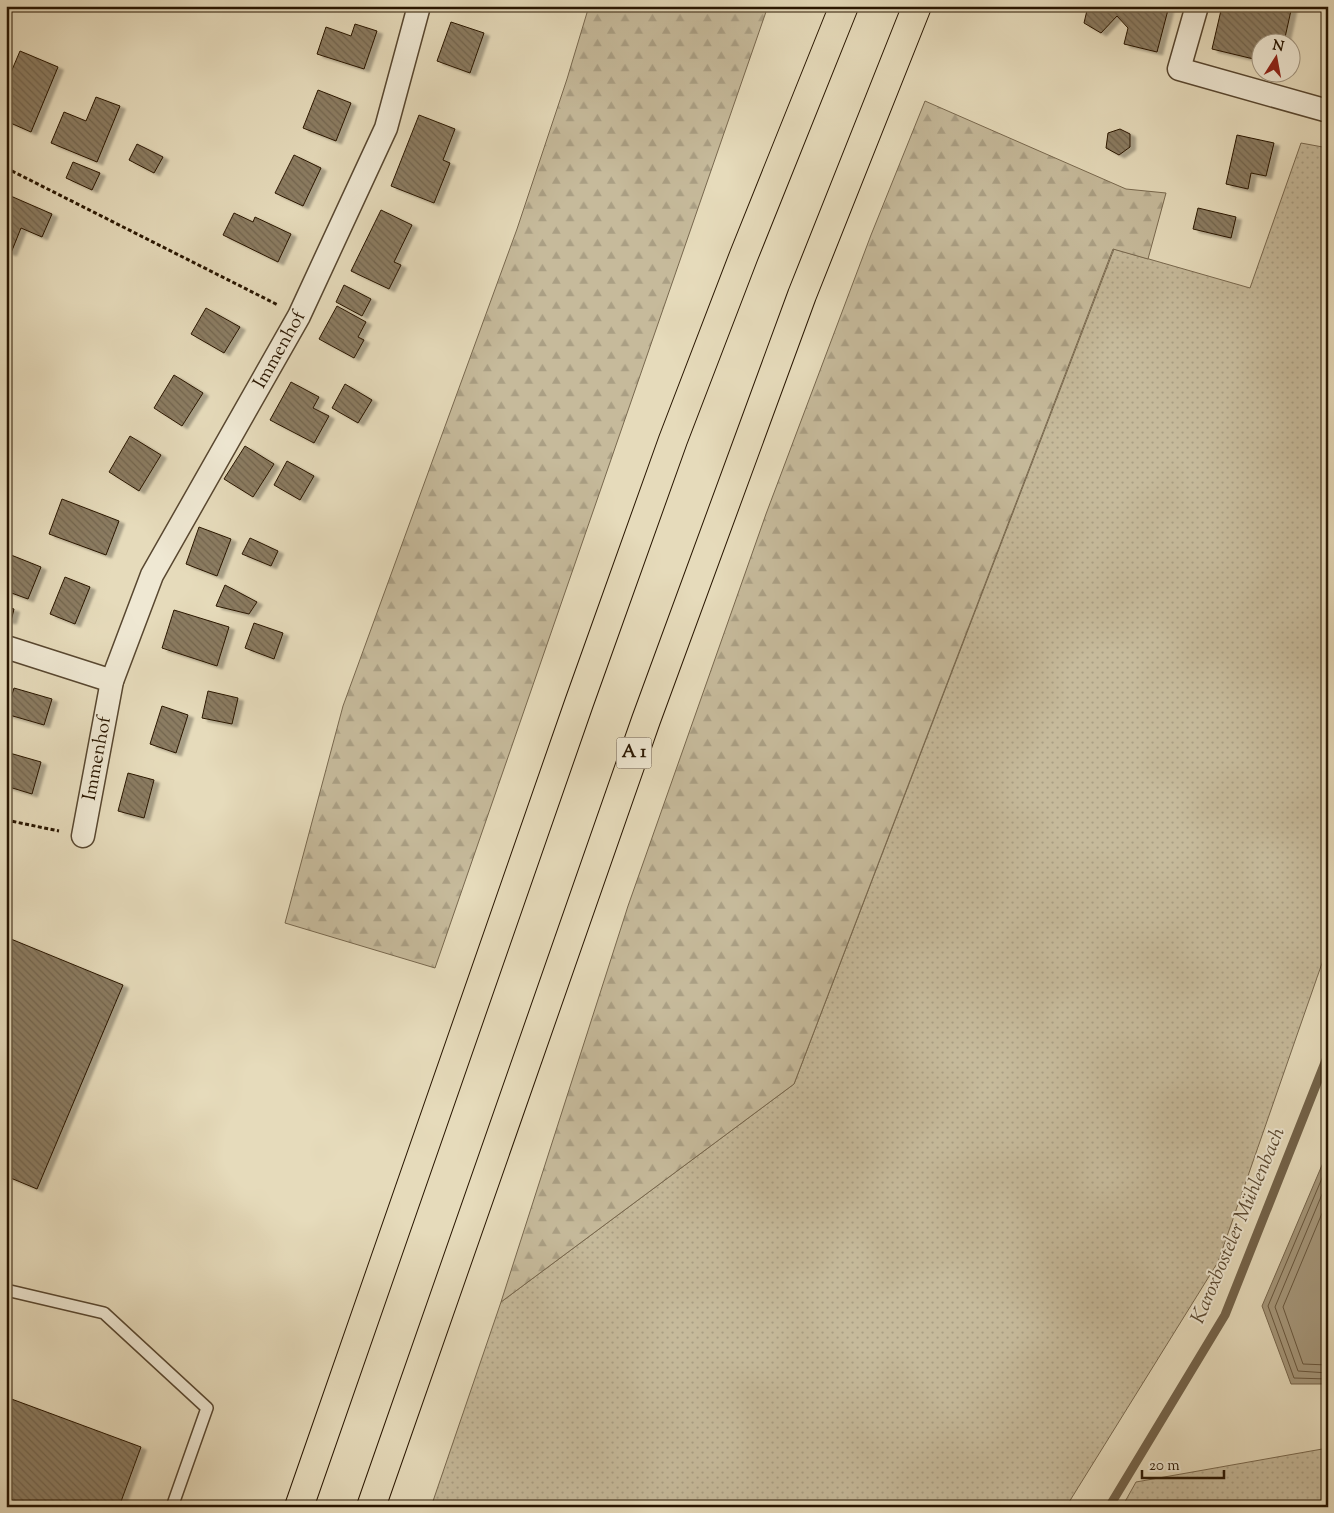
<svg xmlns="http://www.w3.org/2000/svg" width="1334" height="1513" font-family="'Sorts Mill Goudy',serif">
<defs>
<pattern id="green-dots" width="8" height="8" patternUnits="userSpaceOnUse" patternTransform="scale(1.25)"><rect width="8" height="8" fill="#c6ba9b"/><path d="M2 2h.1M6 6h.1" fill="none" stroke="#aa9f84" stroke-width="1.8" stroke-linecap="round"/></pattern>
<pattern id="forest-firs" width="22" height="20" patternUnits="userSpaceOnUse" patternTransform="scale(1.25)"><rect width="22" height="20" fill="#c6ba9b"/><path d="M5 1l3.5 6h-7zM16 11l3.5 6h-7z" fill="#aa9f84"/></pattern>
<pattern id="building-back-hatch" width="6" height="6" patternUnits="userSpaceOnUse" patternTransform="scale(1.25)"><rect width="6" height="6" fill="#8b7c62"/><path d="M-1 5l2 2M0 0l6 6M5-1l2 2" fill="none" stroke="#72654e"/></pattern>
<filter id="shadow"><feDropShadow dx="5.5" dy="3" stdDeviation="1" flood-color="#0004"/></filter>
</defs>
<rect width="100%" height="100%" fill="#e6dbbb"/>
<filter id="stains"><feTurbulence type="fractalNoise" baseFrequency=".004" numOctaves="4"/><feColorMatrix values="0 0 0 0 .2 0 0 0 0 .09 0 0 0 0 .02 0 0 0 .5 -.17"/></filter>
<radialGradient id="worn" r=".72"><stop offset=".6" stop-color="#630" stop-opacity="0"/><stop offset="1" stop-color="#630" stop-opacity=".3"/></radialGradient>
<g fill="url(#green-dots)" stroke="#78684e">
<polygon points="1301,143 1328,148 1328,946 1218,1262 1066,1507 431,1507 501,1302 794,1084 1114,249 1250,288"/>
<polygon points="1328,1448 1328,1507 1122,1507 1136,1482"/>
</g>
<g fill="url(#forest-firs)" stroke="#78684e">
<polygon points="589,6 768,6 435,968 285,923 343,706 517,229 567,79"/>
<polygon points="925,101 1126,189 1166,193 1148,259 1113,249 794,1084 501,1302 628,906 766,514 871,235"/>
</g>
<polygon fill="#a6987c" stroke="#74644b" points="1328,1151 1328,1384 1291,1384 1262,1306"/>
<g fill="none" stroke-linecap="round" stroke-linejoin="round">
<g stroke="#68573e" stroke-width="1">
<polyline points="1328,1164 1268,1306 1294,1378 1328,1379"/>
<polyline points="1328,1180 1275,1307 1298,1371 1328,1373"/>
<polyline points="1328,1199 1283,1307 1303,1364 1328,1365"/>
</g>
<polyline stroke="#74644b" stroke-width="9" points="1109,1507 1225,1315 1328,1055"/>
</g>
<g fill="url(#building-back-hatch)" stroke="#291601" filter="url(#shadow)">
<polygon points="1088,6 1169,6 1157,52 1124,44 1128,28 1117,16 1101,33 1084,23"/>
<polygon points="1222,6 1292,6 1284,42 1262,42 1262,61 1212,49"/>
<polygon points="451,22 484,33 470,73 437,61"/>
<polygon points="355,24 377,31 364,69 317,54 326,27 351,36"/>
<polygon points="20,51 58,67 31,132 6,121 6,84"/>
<polygon points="318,90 351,103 336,141 303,128"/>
<polygon points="96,97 120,106 97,162 51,143 64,112 86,121"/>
<polygon points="419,115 455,129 443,160 450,163 434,203 391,186"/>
<polygon points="1120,129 1130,134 1130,147 1119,155 1106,148 1108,133"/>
<polygon points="1237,135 1274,143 1266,176 1251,173 1248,189 1226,184"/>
<polygon points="137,144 163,157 154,173 129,160"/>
<polygon points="294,155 321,168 303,206 275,193"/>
<polygon points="73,162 100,173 92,190 66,178"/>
<polygon points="6,194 52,214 42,237 21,228 11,253 6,251"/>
<polygon points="1198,208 1236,217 1231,238 1193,229"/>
<polygon points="381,210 412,225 394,262 401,265 389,289 351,271"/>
<polygon points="234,213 253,222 255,217 291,234 278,262 223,235"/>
<polygon points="344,285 371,299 362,316 336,302"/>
<polygon points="337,306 366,322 358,337 364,340 354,358 319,339"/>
<polygon points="206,308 240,327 224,353 191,334"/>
<polygon points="174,375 203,393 182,426 154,408"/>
<polygon points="291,382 319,397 313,408 329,416 314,443 270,420"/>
<polygon points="345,384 372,400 358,423 332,408"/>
<polygon points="130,436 161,455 139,491 109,472"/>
<polygon points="245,446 274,464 253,497 224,479"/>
<polygon points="287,461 314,476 300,500 274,485"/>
<polygon points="62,499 119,521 106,555 49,534"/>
<polygon points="199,527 231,539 217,576 186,564"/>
<polygon points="250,538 278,551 271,566 242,554"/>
<polygon points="6,553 41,567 28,599 6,591"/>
<polygon points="65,577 90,587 75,624 50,614"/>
<polygon points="225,585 257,602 249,614 216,606"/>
<polygon points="6,607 14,609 11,621 6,620"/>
<polygon points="174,610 229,627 217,666 162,648"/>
<polygon points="254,623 283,633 274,659 245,648"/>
<polygon points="14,688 52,699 44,725 6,714"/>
<polygon points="208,691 238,698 232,724 202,718"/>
<polygon points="162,706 188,715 176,753 150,744"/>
<polygon points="6,752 41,762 32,794 6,786"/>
<polygon points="128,773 154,780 144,818 118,811"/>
<polygon points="6,937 123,985 37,1189 6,1176"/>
<polygon points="6,1397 141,1447 119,1507 6,1507"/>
</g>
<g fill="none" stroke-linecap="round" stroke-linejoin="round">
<defs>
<polyline id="service" points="6,1290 104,1313 207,1408 172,1507"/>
<g id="minor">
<polyline points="1197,6 1179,69 1328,111"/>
<polyline points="6,647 112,681"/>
<path id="s1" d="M83,836L112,681L152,575L299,316L386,128L419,6"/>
</g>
<g id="motorway">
<polyline points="299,1507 579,703 673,440 744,255 844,6"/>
<polyline points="371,1507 646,720 802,295 917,6"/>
</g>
</defs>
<use href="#service" stroke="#584730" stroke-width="14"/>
<use href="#minor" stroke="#584730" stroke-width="25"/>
<use href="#motorway" stroke="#291601" stroke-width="30"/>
<g stroke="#291601" stroke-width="3" stroke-dasharray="4 2.5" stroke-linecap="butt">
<polyline points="6,168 278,305"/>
<polyline points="6,820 59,831"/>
</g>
<use href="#service" stroke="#efe8d3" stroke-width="11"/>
<use href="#minor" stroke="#efe8d3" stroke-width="22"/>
<use href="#motorway" stroke="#e6dbbb" stroke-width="28"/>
</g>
<g text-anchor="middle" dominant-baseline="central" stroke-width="4" stroke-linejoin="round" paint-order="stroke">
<rect fill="#efe8d3" stroke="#645540" stroke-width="1" x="616.5" y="737.5" width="35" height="31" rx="4"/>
<g font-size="18" font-weight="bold" fill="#291601">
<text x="634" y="753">A 1</text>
</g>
<g font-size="19" fill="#291601" stroke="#efe8d3">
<text stroke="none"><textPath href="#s1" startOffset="530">Immenhof</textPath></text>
<text stroke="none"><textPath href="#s1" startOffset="79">Immenhof</textPath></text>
</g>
<g font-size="20" font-style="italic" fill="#5b4a32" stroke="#efe8d3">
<text transform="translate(1239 1226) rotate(-67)">Karoxbosteler Mühlenbach</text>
</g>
</g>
<rect width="1334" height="1513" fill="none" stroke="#e6dbbb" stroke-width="25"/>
<rect x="8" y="8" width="1319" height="1498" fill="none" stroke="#291601" stroke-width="2.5"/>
<rect x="12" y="12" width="1309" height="1488" fill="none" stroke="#291601"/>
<g transform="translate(1276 58) rotate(11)"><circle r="24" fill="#efe8d3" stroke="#a0947f"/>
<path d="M0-4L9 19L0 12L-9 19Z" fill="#8f2418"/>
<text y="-8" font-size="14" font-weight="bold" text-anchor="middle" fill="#291601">N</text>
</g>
<path d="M1142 1470v8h82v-8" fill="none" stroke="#291601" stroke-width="2.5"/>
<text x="1149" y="1470" font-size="15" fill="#291601" stroke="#efe8d3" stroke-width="4" paint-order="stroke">20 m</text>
<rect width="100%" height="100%" filter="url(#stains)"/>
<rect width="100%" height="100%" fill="url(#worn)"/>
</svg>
